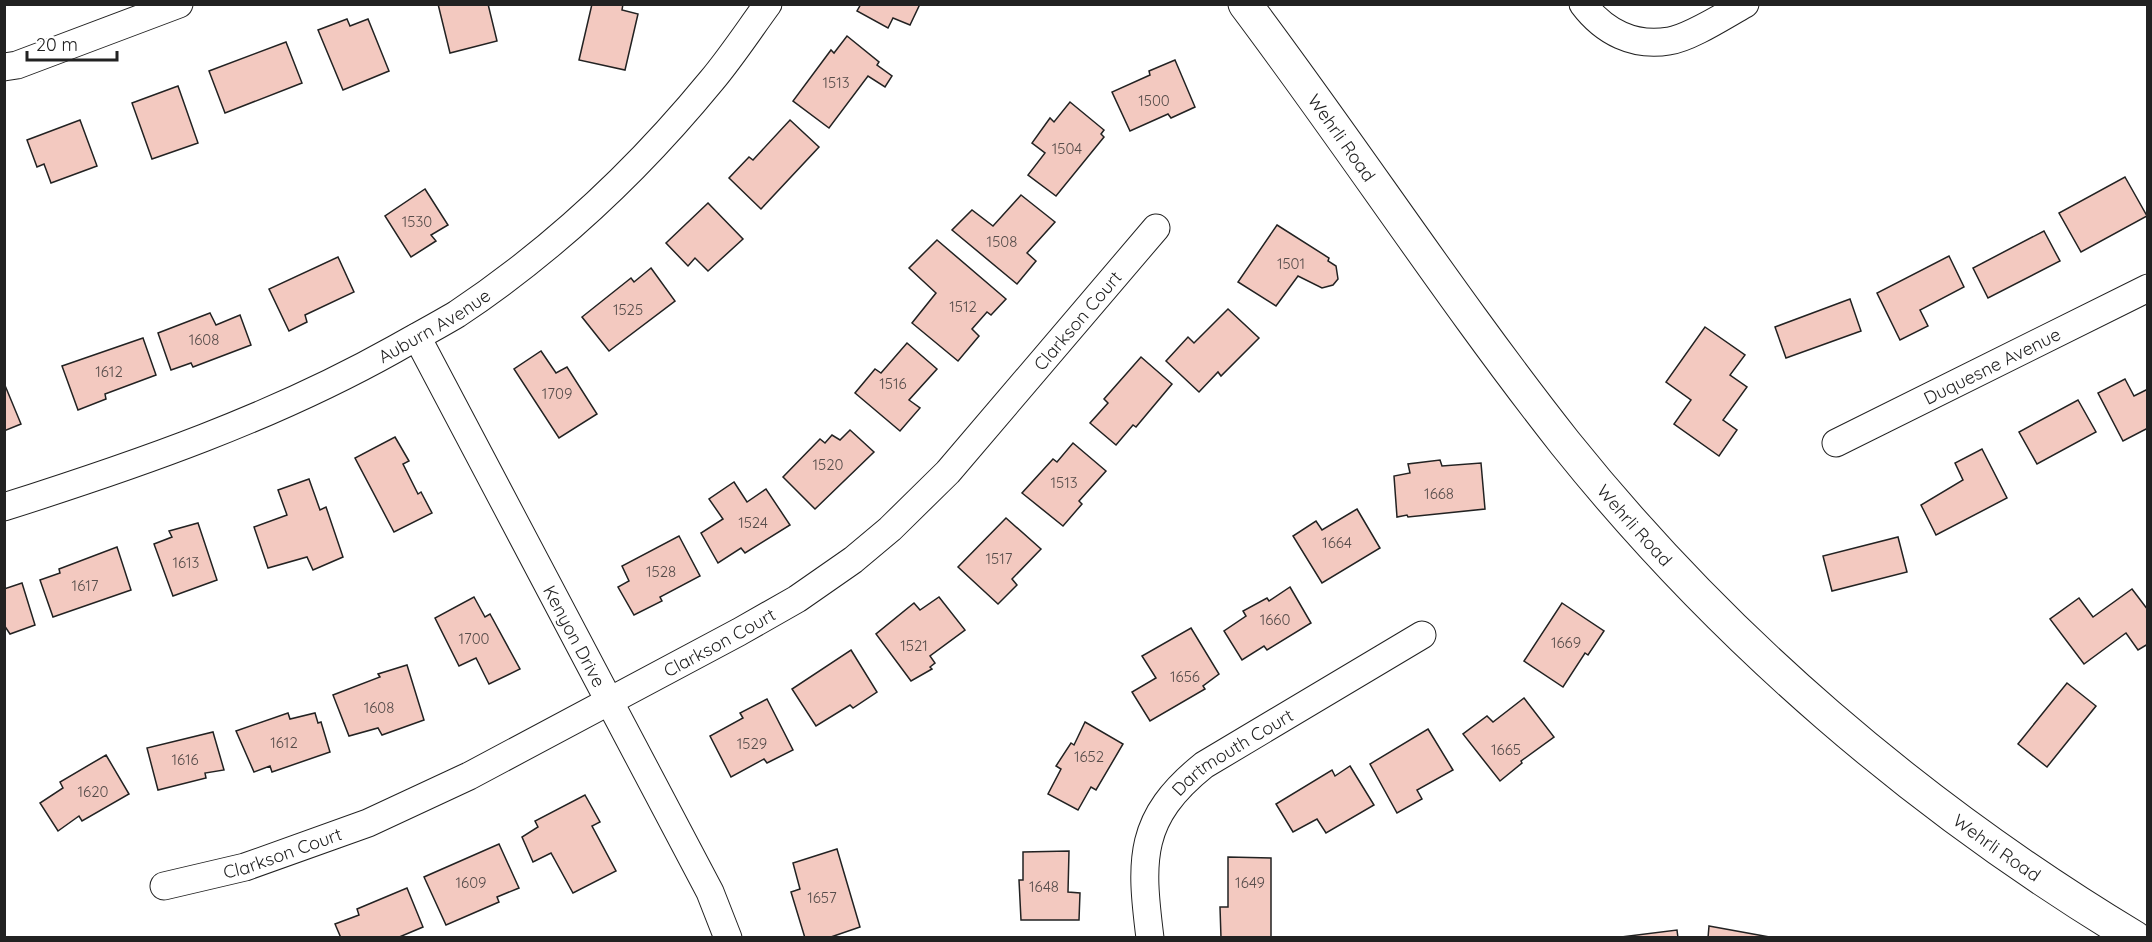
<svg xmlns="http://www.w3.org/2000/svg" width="2152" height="942" font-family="Quicksand,sans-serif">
<rect width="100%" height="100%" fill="#fff"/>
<g fill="#f3c9c0" stroke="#222" stroke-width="1.5">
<polygon points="438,4 488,4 497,41 450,53"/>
<polygon points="592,4 623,4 622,10 638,14 625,70 579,60"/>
<polygon points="861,4 920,4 910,25 893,18 888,28 857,11"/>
<polygon points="347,19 350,26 368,19 389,71 343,90 318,30"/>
<polygon points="847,36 879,62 877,65 892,76 885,87 868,76 829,128 793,101 831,50 834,53"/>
<polygon points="286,42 302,83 225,113 209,71"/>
<polygon points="1175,60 1195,107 1171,118 1168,114 1130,131 1112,92 1150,75 1149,71"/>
<polygon points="178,86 198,143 152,159 132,103"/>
<polygon points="1070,102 1104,130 1101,134 1104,137 1056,196 1028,175 1045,153 1032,143 1050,118 1054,122"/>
<polygon points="80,120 97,166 51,183 44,164 37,167 27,140"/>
<polygon points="790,120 819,147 761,209 729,178 749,157 753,160"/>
<polygon points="2125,177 2147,216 2081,252 2059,213"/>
<polygon points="425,189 448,225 431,235 436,241 411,257 385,216"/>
<polygon points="1021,195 1055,222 1027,253 1036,261 1017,284 952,230 972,210 993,226"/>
<polygon points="708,203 743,239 708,271 695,258 688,266 666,243"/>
<polygon points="1277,225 1329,258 1328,261 1336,266 1338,279 1333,285 1322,288 1298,276 1276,306 1238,282"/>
<polygon points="2044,231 2060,261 1988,298 1973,268"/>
<polygon points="937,240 1006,299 991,315 987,312 972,329 979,336 958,361 912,323 936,293 909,268"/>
<polygon points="1949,256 1964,287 1920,310 1928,326 1900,340 1877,293"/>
<polygon points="338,257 354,292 305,315 307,322 289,331 269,289"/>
<polygon points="651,268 675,301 609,351 582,317 631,278 634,282"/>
<polygon points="1850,299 1861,331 1786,358 1775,327"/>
<polygon points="1228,309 1259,338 1221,376 1218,372 1199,392 1166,361 1188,337 1194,343"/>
<polygon points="210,313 216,325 240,315 251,345 193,367 191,363 171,370 158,333"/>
<polygon points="1705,327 1745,355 1730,375 1747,387 1723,420 1737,430 1719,456 1674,424 1691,400 1666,382"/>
<polygon points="143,338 156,375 105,394 106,399 78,410 62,366"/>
<polygon points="907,343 937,369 909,400 920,408 900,431 855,393 875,369 881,373"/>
<polygon points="541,351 556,373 567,367 597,414 559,438 514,369"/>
<polygon points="1141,357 1172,384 1136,427 1133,425 1116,445 1090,423 1108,403 1104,399"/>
<polygon points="2125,379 2134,396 2148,389 2148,428 2123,441 2098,393"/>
<polygon points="4,383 21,424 4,431"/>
<polygon points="2078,400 2096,432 2037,464 2019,432"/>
<polygon points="850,430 874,452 815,509 783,477 820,439 825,443 832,435 840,440"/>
<polygon points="395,437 409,461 403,464 418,494 421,492 432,513 394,532 355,458"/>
<polygon points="1073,443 1106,471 1079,501 1082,504 1063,526 1022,493 1053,459 1057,462"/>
<polygon points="1982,449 2007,498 1936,535 1921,505 1963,480 1955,463"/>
<polygon points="1440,460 1442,466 1481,463 1485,509 1408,517 1407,515 1397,517 1394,476 1410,473 1408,464"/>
<polygon points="309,479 320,510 326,507 343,557 313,570 307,557 268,568 254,527 287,515 278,490"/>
<polygon points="734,482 747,502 766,489 790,525 745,553 741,548 718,563 701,533 723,519 709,499"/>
<polygon points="1357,509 1380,548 1322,583 1293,536 1316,521 1322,530"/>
<polygon points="1006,518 1041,549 1012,579 1017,585 998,604 958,567"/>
<polygon points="198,523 217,580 173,596 154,544 172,537 169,531"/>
<polygon points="679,536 700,576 660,597 662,601 634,615 618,587 629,581 622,566"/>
<polygon points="1898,537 1907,572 1832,591 1823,556"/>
<polygon points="117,547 131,590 53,617 40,580 60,573 59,569"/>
<polygon points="22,583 35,625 10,634 4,625 4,589"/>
<polygon points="1290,587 1311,623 1267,650 1264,646 1242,660 1224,631 1246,616 1243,611 1267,598 1269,601"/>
<polygon points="2132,589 2148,610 2148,644 2138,650 2126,633 2084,664 2050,619 2079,598 2093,617"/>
<polygon points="474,597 485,617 490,614 520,669 489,684 476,658 459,666 435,618"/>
<polygon points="939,597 965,630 930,656 935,663 930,667 932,669 911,681 876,634 914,603 920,610"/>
<polygon points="1562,603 1604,631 1588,655 1585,653 1563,687 1524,661"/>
<polygon points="1191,628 1219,674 1203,686 1205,689 1150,721 1132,692 1156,678 1142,656"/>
<polygon points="851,650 877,692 853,708 850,705 816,726 792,689"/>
<polygon points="407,665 424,720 382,735 378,728 349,736 333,695 380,677 378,674"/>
<polygon points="2067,683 2096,706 2047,767 2018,744"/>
<polygon points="1524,698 1554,737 1521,761 1522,763 1500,781 1463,734 1487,716 1493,722"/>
<polygon points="767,699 793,750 767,763 764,759 731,777 710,736 743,718 740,713"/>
<polygon points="288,713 290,719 315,713 318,723 321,722 330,752 272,772 270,766 254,772 236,731"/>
<polygon points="1085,722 1123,744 1096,790 1091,787 1078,810 1048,794 1061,769 1056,766 1071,743 1074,745"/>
<polygon points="1428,729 1453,770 1417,790 1422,799 1397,813 1370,764"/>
<polygon points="213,732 224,770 205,773 206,778 158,790 147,748"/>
<polygon points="106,755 129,794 82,821 79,816 58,831 40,803 63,788 60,782"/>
<polygon points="1350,766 1374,805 1326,833 1317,819 1293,832 1276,804 1332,770 1335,776"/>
<polygon points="585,795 600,822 592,826 616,871 573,893 551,853 533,862 522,837 538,827 535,821"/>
<polygon points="499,844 519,888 497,897 499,902 446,925 424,877"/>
<polygon points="837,849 860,927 828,938 805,938 791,892 800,889 793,863"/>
<polygon points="1069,851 1068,892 1080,893 1079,920 1021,920 1019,880 1023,880 1023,852"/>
<polygon points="1228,857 1271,858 1271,938 1221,938 1220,907 1228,907"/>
<polygon points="407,888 423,927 397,938 341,938 335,924 359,915 357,909"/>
<polygon points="1709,926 1775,938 1708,938"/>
<polygon points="1677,930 1678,938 1613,938"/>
</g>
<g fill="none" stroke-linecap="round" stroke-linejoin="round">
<defs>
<g id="minor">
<path d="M1583,4C1604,32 1634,47 1669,41C1690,38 1725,15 1745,4"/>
<polyline points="4,67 17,65 179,4"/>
<path id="s1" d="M417,337L710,892L728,938"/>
<path id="s2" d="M1836,443L2148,288"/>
<path id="s3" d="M4,507C139,464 272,418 395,349C416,337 437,326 457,314C553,250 639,169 712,80C732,56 749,30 768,4"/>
<path id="s4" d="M164,886L245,867L368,823L469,776L739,632L797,599L853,560L890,529L948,472L1156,228"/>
<path id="s5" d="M1150,938C1140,859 1138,818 1204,765L1422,635"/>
</g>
<g id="tertiary">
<path id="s6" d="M1245,4C1354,149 1453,301 1565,443C1723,640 1918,807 2135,938"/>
</g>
</defs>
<use href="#minor" stroke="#222" stroke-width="29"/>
<use href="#tertiary" stroke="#222" stroke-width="35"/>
<use href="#minor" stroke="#fff" stroke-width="27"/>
<use href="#tertiary" stroke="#fff" stroke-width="33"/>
</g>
<g text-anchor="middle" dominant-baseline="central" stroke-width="4.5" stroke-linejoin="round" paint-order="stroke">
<g font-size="15" fill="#564c4a">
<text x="836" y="82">1513</text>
<text x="1154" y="100">1500</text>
<text x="1067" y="148">1504</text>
<text x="417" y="221">1530</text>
<text x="1002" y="241">1508</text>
<text x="1291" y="263">1501</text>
<text x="963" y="306">1512</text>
<text x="628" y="309">1525</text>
<text x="204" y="339">1608</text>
<text x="109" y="371">1612</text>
<text x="893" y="383">1516</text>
<text x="557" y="393">1709</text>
<text x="828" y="464">1520</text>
<text x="1064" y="482">1513</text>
<text x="1439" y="493">1668</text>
<text x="753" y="522">1524</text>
<text x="1337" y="542">1664</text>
<text x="999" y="558">1517</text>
<text x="186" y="562">1613</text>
<text x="661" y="571">1528</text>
<text x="85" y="585">1617</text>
<text x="1275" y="619">1660</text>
<text x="474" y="638">1700</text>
<text x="1566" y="642">1669</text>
<text x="914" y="645">1521</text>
<text x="1185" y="676">1656</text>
<text x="379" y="707">1608</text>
<text x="284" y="742">1612</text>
<text x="752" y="743">1529</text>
<text x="1506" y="749">1665</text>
<text x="1089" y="756">1652</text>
<text x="185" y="759">1616</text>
<text x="93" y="791">1620</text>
<text x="471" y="882">1609</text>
<text x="1250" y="882">1649</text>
<text x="1044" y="886">1648</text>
<text x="822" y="897">1657</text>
</g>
<g font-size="18" fill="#222" stroke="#fff">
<text stroke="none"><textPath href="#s6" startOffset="165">Wehrli Road</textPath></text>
<text stroke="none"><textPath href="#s4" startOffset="1095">Clarkson Court</textPath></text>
<text stroke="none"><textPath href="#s3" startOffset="468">Auburn Avenue</textPath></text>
<text stroke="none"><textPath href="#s2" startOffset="174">Duquesne Avenue</textPath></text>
<text stroke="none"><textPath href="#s6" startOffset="651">Wehrli Road</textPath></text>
<text stroke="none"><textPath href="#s1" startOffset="338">Kenyon Drive</textPath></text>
<text stroke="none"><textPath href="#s4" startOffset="609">Clarkson Court</textPath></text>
<text stroke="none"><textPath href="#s5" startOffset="224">Dartmouth Court</textPath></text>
<text stroke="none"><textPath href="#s6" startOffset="1137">Wehrli Road</textPath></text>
<text stroke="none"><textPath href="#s4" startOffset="123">Clarkson Court</textPath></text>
</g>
</g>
<rect width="2152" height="942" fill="none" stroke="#222222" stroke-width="12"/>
<path d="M27 51v9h90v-9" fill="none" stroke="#222222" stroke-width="3"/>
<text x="36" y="51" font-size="18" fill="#222222" stroke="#ffffff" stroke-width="4.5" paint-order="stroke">20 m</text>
</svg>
